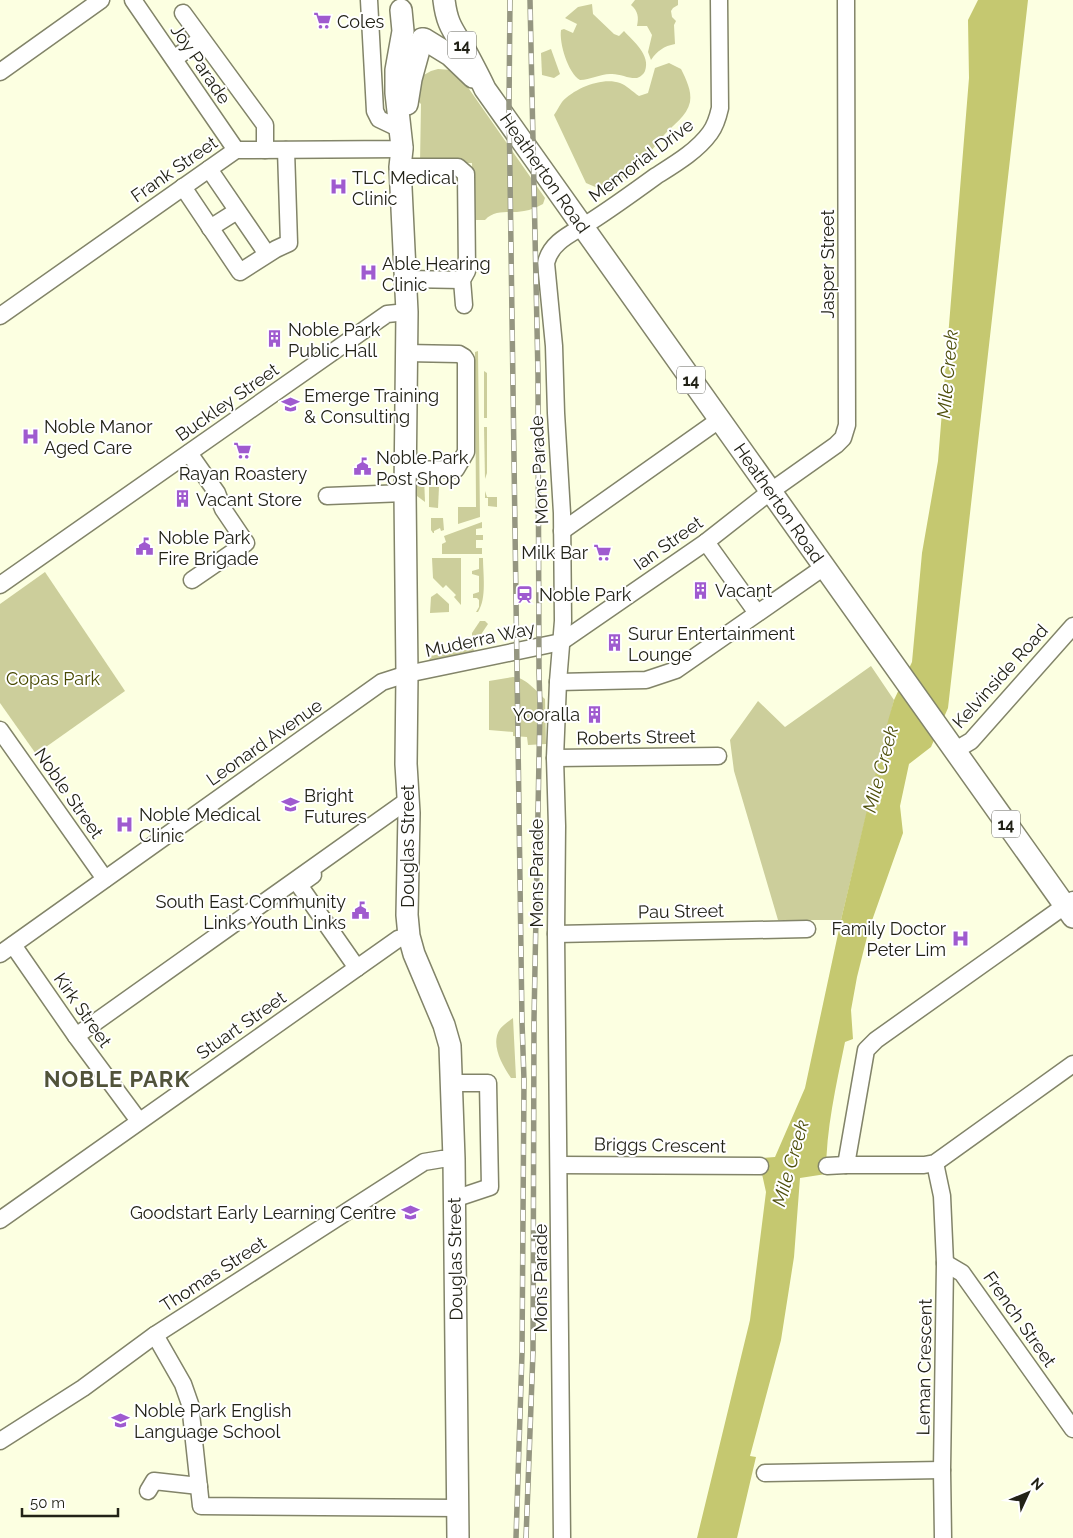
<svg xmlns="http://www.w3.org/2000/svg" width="1073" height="1538" font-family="Raleway,sans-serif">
<rect width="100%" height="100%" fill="#fcffe1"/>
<g fill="#ccce9b">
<path d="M635,0H678V5L673,8L671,11L672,17L676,21L674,25L675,44C664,46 657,51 651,60L648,52L652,35L647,26H637C639,17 638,11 631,5Z"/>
<path d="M592,4L593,14L614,34L619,36L624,31C633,41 651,55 645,71C644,74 640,77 637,78C629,79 619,73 610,74C600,74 590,80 580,80C568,73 559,43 561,30L564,29L573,33L577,24L565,18L578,7Z"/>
<polygon points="551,49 560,74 554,78 542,75 541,53"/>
<path d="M669,63L681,69C686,79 692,91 690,102C687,116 673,125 664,135C658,142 653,149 647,156C634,172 619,182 600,189L586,183L554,115C557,111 559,106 562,102C575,88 602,77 620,83C626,85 633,92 639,96L648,93L655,68Z"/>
<path d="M438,69L451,70L460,76L545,198L543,204C537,207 531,210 524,211C510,214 496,208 485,220H473L472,163H420L421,104L415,98L422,76L431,71Z"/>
<polygon points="478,351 480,517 458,524 458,507 476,507 475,352"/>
<polygon points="484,371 487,373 487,418 484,418"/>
<polygon points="484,427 487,427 487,473 485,479"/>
<polygon points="416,476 424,476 425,502 417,496"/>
<polygon points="429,487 439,487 438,508 429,507"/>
<polygon points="485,491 487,497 497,497 497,507 488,506 488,498 485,498"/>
<polygon points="431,518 443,518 444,530 441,531 440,528 434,531 434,533 433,533 431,530"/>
<polygon points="482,522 482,528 476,529 476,535 483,535 483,540 476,540 476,548 482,548 482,554 442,554 442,544 446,542 444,536"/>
<polygon points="432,558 461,558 461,605 454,597 456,595 446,585 443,588 433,578"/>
<path d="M479,558H483C483,574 487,598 478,612H476L479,607V600L477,598H473V594L479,592V576L472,574V571L479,569Z"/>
<polygon points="45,572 125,691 36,754 0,703 0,604"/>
<polygon points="437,593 449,604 449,612 430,613 431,597"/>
<polygon points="480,621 485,621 488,624 478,639 472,641 472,633"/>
<polygon points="473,648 474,651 469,654 429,662 430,656"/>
<polygon points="871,666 894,700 841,920 778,920 734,771 730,740 758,701 785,727"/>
<path d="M513,677C525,677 536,691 545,699L546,744L528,745L527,737L513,736V732L489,730V681Z"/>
<path d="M513,1018L516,1078H511C502,1065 490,1044 500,1029C503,1025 509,1021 513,1018Z"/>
</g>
<path fill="#c5c870" d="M978,0H1028L948,708L931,747L909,764L900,806L903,833L869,929L857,977L851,1010L853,1039L845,1042C836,1086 826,1129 826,1174L800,1178L794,1257L781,1340L750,1456L756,1457L737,1538H697L750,1320L766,1192L762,1174V1158L775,1157L805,1088L841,920L888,721L894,700L912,662L922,553L938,461L969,78L968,20Z"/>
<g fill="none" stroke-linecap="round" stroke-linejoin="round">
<defs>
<g id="minor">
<polyline points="133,0 236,150"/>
<polyline points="369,0 375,111 379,119 400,129"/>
<polyline points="183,13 265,125 265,150"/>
<polyline points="174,59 201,39"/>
<polyline points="0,72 101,0"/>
<polyline points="400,167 458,167 466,174 467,271 462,280 464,305"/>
<polyline points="209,169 267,254"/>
<polyline points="183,187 240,272 276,249 289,243 286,150"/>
<polyline points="210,228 237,211"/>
<polyline points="407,279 462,280"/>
<polyline points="0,316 236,150 402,149 402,147"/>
<polyline points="189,453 217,493 223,509 246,543 192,580"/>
<polyline points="406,470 456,469 466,452 466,360 464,357 459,354 406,353"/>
<polyline points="327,496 405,493"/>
<polyline points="562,531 719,420"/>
<polyline points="706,542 757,613"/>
<polyline points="0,585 387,314 407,312"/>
<polyline points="558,682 646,680 676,670 824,567"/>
<polyline points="0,730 105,879"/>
<polyline points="954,751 971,741 1073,626"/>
<polyline points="555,758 718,756"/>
<polyline points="313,875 299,885 357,968"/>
<polyline points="1073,900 876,1040 866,1050 846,1165 924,1165 935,1163 1073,1064"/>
<polyline points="556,934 807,929"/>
<polyline points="13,945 76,1036 139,1121"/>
<polyline points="0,954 382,682 407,674 561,642 706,542 771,491 836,445 843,438 847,425 846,0"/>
<polyline points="76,1036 408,800"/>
<polyline points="451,1083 488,1083 490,1187 454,1199"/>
<polyline points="935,1163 942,1196 945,1263 942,1470 943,1538"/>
<polyline points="559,1165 760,1166"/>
<polyline points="827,1166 846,1165"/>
<polyline points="0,1220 398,939 409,936"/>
<polyline points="945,1263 962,1273 1073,1429"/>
<polyline points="155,1335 183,1384 190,1404 201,1506 458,1508"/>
<polyline points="0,1441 83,1388 155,1335 424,1162 442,1159 454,1159"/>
<polyline points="765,1473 942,1470"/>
<polyline points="148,1491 154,1481 199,1486"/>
<path d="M562,1538L556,934L557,826L555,758L558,682L563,621L562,513L556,413L554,346L546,263C551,241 573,233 590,222C612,208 634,192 656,176C675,164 697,151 710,133C716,125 718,117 720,108L719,0"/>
</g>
<g id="major">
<path d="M444,0C447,25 453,30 465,50C472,63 479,76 485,89L1073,917"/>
<polyline points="401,10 403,31 396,70 396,93 402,147"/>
<polyline points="424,39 450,55 473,77"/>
<polyline points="407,104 411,79 422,39"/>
<polyline points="402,149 400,167 407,312 405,493 407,674 406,764 409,813 407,915 409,936 414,954 444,1025 450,1046 454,1159 458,1538"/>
</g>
</defs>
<use href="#minor" stroke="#828469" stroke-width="19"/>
<use href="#major" stroke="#828469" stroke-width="24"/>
<use href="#minor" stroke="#fff" stroke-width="16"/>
<use href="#major" stroke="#fff" stroke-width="21"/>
<defs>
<g id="rail">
<polyline points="510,0 509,106 522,1022 524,1080 522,1353 516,1538"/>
<polyline points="526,1538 533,1352 534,1020 540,707 539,673 538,375 530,0"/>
</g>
</defs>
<use href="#rail" stroke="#959681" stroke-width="5.5"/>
<use href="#rail" stroke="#fff" stroke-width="4" stroke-dasharray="11" stroke-linecap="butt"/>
</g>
<defs>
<symbol id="supermarket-bare" viewBox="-9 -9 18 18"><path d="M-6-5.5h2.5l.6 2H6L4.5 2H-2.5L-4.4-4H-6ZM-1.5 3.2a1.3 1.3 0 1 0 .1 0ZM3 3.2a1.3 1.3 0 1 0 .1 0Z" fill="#9f5acf" stroke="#fff" stroke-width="2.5" paint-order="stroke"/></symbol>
<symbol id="hospital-bare" viewBox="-9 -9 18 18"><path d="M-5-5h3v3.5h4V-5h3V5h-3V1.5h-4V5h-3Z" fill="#9f5acf" stroke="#fff" stroke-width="2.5" paint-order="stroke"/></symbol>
<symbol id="building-bare" viewBox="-9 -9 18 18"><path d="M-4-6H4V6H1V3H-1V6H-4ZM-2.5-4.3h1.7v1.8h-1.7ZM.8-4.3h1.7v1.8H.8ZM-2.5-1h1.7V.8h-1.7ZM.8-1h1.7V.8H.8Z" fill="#9f5acf" stroke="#fff" stroke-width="2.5" paint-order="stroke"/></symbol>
<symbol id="university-bare" viewBox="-9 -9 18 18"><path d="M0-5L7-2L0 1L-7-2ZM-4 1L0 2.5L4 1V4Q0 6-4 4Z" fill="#9f5acf" stroke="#fff" stroke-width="2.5" paint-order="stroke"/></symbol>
<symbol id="civic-bare" viewBox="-9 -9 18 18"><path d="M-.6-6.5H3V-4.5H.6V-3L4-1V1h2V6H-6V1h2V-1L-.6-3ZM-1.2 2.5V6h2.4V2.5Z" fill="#9f5acf" stroke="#fff" stroke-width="2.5" paint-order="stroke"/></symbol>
<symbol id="station-bare" viewBox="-9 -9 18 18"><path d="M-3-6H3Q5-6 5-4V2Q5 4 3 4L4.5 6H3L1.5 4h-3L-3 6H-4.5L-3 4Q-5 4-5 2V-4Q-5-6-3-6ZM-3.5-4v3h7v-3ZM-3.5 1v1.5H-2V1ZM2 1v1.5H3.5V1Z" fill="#9f5acf" stroke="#fff" stroke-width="2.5" paint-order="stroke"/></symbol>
<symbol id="school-bare" viewBox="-9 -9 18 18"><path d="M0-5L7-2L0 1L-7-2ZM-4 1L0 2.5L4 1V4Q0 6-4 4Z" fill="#9f5acf" stroke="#fff" stroke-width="2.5" paint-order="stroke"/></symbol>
</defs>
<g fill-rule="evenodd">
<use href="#supermarket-bare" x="310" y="8" width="25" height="25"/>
<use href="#hospital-bare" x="326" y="174" width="25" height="25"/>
<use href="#hospital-bare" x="356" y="260" width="25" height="25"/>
<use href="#building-bare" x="262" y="326" width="25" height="25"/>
<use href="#university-bare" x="278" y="392" width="25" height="25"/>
<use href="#hospital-bare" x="18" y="424" width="25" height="25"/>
<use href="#supermarket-bare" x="230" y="438" width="25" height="25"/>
<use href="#civic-bare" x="350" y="454" width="25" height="25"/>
<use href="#building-bare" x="170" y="486" width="25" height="25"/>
<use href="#civic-bare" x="132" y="534" width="25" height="25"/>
<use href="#supermarket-bare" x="590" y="540" width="25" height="25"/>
<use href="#building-bare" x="688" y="578" width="25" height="25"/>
<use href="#station-bare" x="512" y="582" width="25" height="25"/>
<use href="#building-bare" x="602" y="630" width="25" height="25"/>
<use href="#building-bare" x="582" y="702" width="25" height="25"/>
<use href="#school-bare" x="278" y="792" width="25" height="25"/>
<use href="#hospital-bare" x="112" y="812" width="25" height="25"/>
<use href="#civic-bare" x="348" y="898" width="25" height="25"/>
<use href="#hospital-bare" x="948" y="926" width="25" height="25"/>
<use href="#school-bare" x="398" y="1200" width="25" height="25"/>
<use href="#school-bare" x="108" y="1408" width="25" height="25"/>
</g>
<g text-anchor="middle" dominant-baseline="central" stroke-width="4" stroke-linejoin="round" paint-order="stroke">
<g fill="#fff" stroke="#64645d" stroke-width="1">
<rect x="448" y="31.5" width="28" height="27" rx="4"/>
<rect x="677" y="366.5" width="28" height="27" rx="4"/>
<rect x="992" y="810.5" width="28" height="27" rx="4"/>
</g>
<g font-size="16" font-weight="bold" fill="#222217">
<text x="462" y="45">14</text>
<text x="691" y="380">14</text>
<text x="1006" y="824">14</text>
</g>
<g font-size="18" fill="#222217" stroke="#fff" text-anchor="start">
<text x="337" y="21">Coles</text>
<text x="352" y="177">TLC Medical<tspan x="352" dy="21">Clinic</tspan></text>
<text x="382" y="263">Able Hearing<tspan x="382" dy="21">Clinic</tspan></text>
<text x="288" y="329">Noble Park<tspan x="288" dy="21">Public Hall</tspan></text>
<text x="304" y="395">Emerge Training<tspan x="304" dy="21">&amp; Consulting</tspan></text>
<text x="44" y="426">Noble Manor<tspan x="44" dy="21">Aged Care</tspan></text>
<text x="376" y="457">Noble Park<tspan x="376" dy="21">Post Shop</tspan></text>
<text x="243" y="473" text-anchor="middle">Rayan Roastery</text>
<text x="196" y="499">Vacant Store</text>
<text x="158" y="537">Noble Park<tspan x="158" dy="21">Fire Brigade</tspan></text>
<text x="588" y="552" text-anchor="end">Milk Bar</text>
<text x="715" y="590">Vacant</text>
<text x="539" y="594">Noble Park</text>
<text x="628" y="633">Surur Entertainment<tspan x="628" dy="21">Lounge</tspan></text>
<text x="580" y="714" text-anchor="end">Yooralla</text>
<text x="304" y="795">Bright<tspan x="304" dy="21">Futures</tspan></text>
<text x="139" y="814">Noble Medical<tspan x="139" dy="21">Clinic</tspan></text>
<text x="346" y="901" text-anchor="end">South East Community<tspan x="346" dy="21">Links Youth Links</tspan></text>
<text x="946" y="928" text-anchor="end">Family Doctor<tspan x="946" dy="21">Peter Lim</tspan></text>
<text x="396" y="1212" text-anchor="end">Goodstart Early Learning Centre</text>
<text x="134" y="1410">Noble Park English<tspan x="134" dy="21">Language School</tspan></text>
</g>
<g font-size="18" fill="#222217" stroke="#fff">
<text transform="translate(201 64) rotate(56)">Joy Parade</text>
<text transform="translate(641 160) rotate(-37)">Memorial Drive</text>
<text transform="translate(174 169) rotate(-35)">Frank Street</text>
<text transform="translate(545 173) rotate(55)">Heatherton Road</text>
<text transform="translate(827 264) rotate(-90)">Jasper Street</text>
<text transform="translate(227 402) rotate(-35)">Buckley Street</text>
<text transform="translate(539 470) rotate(-93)">Mons Parade</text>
<text transform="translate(779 503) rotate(55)">Heatherton Road</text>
<text transform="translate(668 543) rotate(-35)">Ian Street</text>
<text transform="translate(480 639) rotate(-12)">Muderra Way</text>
<text transform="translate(1000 676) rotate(-48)">Kelvinside Road</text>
<text transform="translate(636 737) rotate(-1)">Roberts Street</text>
<text transform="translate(264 742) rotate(-35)">Leonard Avenue</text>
<text transform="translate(69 793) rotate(55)">Noble Street</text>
<text transform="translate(407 846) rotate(-90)">Douglas Street</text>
<text transform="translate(536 873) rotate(-90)">Mons Parade</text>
<text transform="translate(681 911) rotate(-1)">Pau Street</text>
<text transform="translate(83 1010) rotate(55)">Kirk Street</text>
<text transform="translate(241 1025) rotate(-35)">Stuart Street</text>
<text transform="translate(660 1145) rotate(1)">Briggs Crescent</text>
<text transform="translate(455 1259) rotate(-91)">Douglas Street</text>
<text transform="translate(213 1274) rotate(-33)">Thomas Street</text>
<text transform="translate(540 1278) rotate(-90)">Mons Parade</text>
<text transform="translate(1020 1319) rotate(55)">French Street</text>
<text transform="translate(924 1367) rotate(-89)">Leman Crescent</text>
</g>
<g font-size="18" fill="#484902" stroke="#fff">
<text x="53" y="678">Copas Park</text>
</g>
<g font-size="19" font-style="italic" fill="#4f500d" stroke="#fff">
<text transform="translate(947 374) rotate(-85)">Mile Creek</text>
<text transform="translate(880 769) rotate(-75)">Mile Creek</text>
<text transform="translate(790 1163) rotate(-74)">Mile Creek</text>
</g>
<g font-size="22" font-weight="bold" letter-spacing="1" fill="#51533a" stroke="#fff">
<text x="117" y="1079">NOBLE PARK</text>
</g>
</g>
<g transform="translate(1028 1493) rotate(46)" stroke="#ffffff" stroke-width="4" paint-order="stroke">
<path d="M0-4L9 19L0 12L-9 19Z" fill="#222217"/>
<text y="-8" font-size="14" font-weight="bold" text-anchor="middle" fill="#222217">N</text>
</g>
<path d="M22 1508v8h96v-8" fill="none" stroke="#222217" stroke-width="2.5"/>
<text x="30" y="1508" font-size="15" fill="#222217" stroke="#ffffff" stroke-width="4" paint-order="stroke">50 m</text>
</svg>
